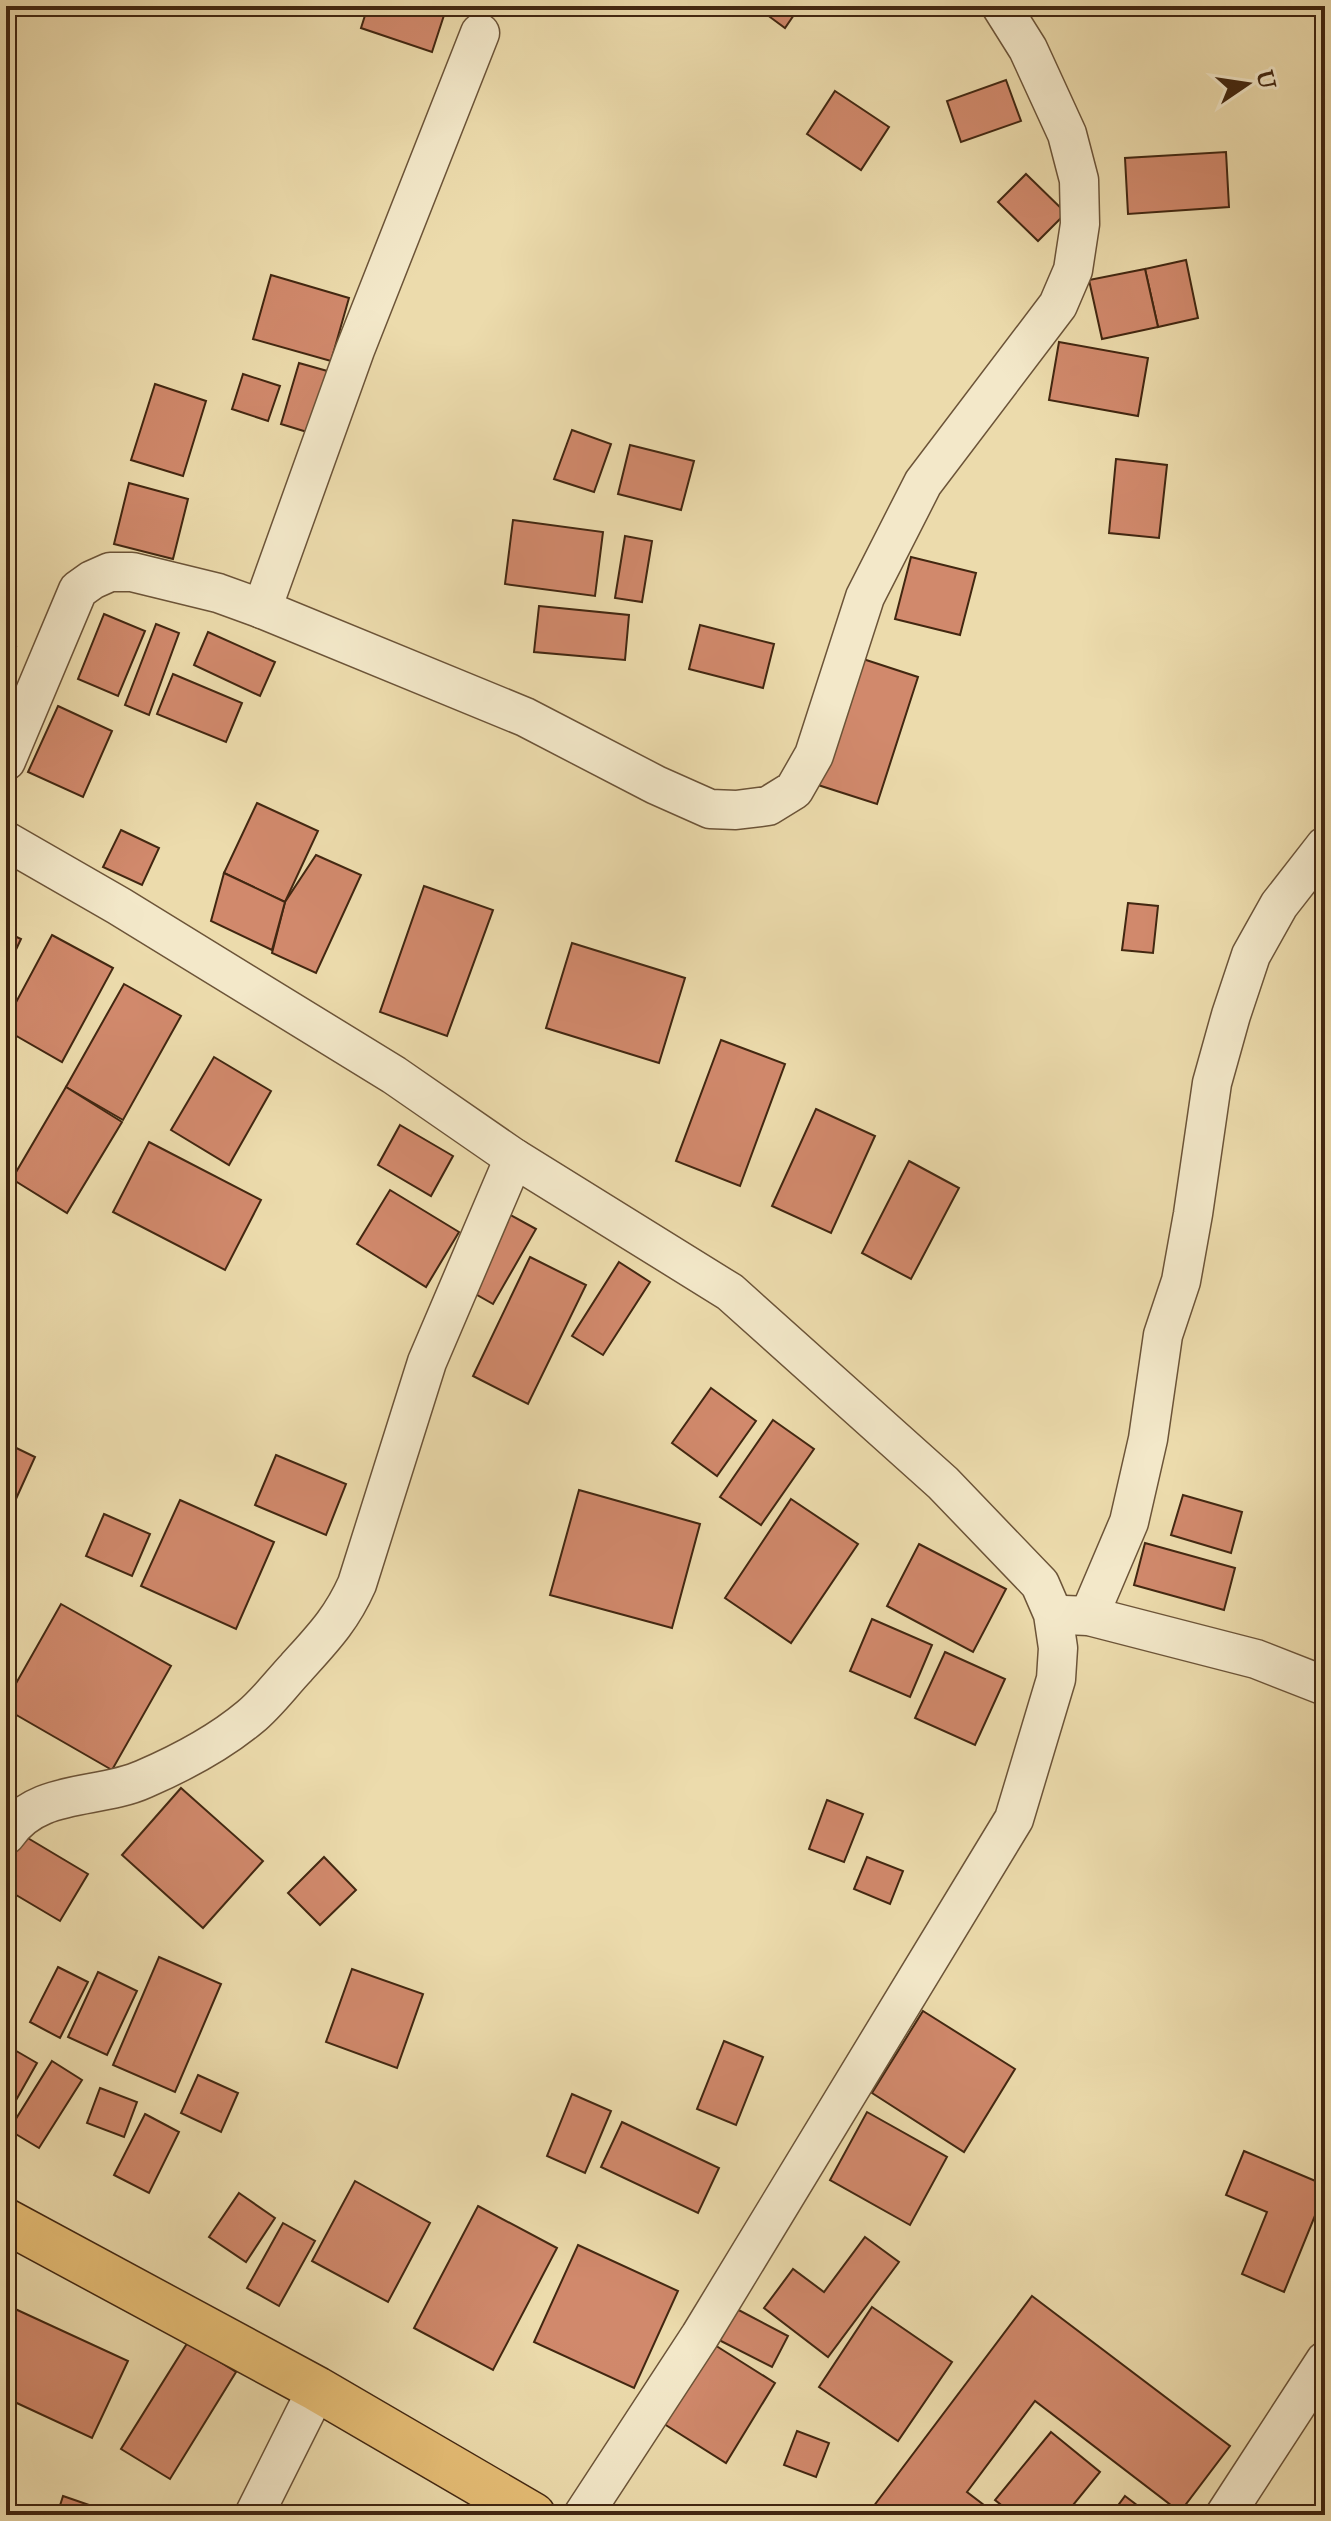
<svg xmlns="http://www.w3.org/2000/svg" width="1331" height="2521" font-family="'IM FELL Double Pica',serif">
<rect width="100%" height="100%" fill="#ecdbac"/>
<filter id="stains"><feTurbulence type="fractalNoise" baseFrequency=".0025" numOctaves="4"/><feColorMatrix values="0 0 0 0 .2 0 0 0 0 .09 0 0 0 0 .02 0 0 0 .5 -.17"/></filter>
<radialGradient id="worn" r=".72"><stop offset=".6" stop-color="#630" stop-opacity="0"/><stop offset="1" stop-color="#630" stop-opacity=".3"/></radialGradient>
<g fill="#d1896c" stroke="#422711" stroke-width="2">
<polygon points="368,6 447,6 432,52 361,28"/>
<polygon points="755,6 800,6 785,28"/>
<polygon points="1006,80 1021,121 961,142 947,101"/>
<polygon points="835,91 889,127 861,170 807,134"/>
<polygon points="1226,152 1229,207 1128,214 1125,158"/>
<polygon points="1026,174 1066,213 1038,241 998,202"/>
<polygon points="1186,260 1198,318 1158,327 1145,269"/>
<polygon points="1145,269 1158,327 1102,339 1089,280"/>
<polygon points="271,275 349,298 331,361 253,339"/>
<polygon points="1059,342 1148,358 1138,416 1049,400"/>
<polygon points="299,363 338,374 320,436 281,424"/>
<polygon points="243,374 280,386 268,421 232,409"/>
<polygon points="155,384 206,401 183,476 131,460"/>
<polygon points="572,430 611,444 594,492 554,479"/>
<polygon points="630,445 694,461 681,510 618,494"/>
<polygon points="1116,459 1167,465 1159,538 1109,533"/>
<polygon points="129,483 188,499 173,559 114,544"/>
<polygon points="513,520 603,532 595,596 505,584"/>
<polygon points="625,536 652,541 642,602 615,598"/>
<polygon points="911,557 976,573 960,635 895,619"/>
<polygon points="539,606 629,615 625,660 534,652"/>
<polygon points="104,614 145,631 118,696 78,679"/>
<polygon points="156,624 179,633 149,715 125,705"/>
<polygon points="700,625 774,644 763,688 689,669"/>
<polygon points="208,632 275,662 260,696 194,665"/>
<polygon points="6,642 16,647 6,671"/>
<polygon points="857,657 918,677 877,804 815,784"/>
<polygon points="173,674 242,703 226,742 157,714"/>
<polygon points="58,706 112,731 83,797 28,772"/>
<polygon points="257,803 318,831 285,902 224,873"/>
<polygon points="121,830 159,848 142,885 103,867"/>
<polygon points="316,855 361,875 316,973 272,953 285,902"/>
<polygon points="224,873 285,902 272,950 211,921"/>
<polygon points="424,886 493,910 447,1036 380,1012"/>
<polygon points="1128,903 1158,906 1153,953 1122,950"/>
<polygon points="6,932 21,939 6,971"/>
<polygon points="52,935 113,968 62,1062 6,1030 6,1021"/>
<polygon points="572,943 685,978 659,1063 546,1028"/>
<polygon points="124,984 181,1016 123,1120 66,1087"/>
<polygon points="721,1040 785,1064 740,1186 676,1161"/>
<polygon points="214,1057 271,1091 229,1165 171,1130"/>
<polygon points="66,1087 122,1122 67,1213 12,1179"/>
<polygon points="816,1109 875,1136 831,1233 772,1206"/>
<polygon points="400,1125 453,1156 431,1196 378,1165"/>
<polygon points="149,1142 261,1200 225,1270 113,1212"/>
<polygon points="909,1161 959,1188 911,1279 862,1253"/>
<polygon points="390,1190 459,1232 426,1287 357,1244"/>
<polygon points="507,1213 536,1229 493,1304 465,1288"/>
<polygon points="530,1257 586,1285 528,1404 473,1376"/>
<polygon points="619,1262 650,1282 603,1355 572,1336"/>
<polygon points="711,1388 756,1421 717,1476 672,1443"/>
<polygon points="773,1420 814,1449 761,1525 720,1497"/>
<polygon points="6,1443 35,1457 6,1521"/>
<polygon points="276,1455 346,1484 326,1535 255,1505"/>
<polygon points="579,1490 700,1524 672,1628 550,1595"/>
<polygon points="1183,1495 1242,1512 1231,1553 1171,1535"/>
<polygon points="791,1499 858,1544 791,1643 725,1598"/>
<polygon points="180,1500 274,1542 236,1629 141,1586"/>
<polygon points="104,1514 150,1534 132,1576 86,1556"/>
<polygon points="1145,1543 1235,1568 1224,1610 1134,1585"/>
<polygon points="919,1544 1006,1589 973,1652 887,1606"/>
<polygon points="61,1604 171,1666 112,1770 6,1709 6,1701"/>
<polygon points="872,1619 932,1645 910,1697 850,1671"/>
<polygon points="945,1652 1005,1679 975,1745 915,1718"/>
<polygon points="181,1788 263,1861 203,1928 122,1855"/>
<polygon points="827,1800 863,1814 844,1862 809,1849"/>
<polygon points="21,1834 88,1874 60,1921 6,1889 6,1859"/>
<polygon points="324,1857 356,1890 320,1925 288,1893"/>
<polygon points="867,1857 903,1871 890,1904 854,1889"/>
<polygon points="159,1957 221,1984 175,2092 113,2065"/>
<polygon points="58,1967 88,1982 60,2038 30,2022"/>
<polygon points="352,1969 423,1994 397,2068 326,2042"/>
<polygon points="98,1972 137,1991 107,2055 68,2037"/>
<polygon points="923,2011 1015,2069 964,2152 872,2093"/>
<polygon points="724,2041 763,2057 736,2125 697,2109"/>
<polygon points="6,2045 37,2063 6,2118"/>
<polygon points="52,2061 82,2080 39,2148 9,2130"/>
<polygon points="198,2075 238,2093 221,2132 181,2113"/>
<polygon points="100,2088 137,2102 124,2137 87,2123"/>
<polygon points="572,2094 611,2111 585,2173 547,2156"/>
<polygon points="867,2112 947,2157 910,2225 830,2180"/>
<polygon points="145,2114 179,2132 149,2193 114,2175"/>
<polygon points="622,2122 719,2168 698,2213 601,2167"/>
<polygon points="1244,2151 1325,2185 1325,2191 1284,2292 1242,2274 1267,2212 1226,2195"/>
<polygon points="355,2181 430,2223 388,2302 312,2261"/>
<polygon points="239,2193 275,2218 246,2262 209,2237"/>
<polygon points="478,2206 557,2248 493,2370 414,2328"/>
<polygon points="283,2223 315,2241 279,2306 247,2288"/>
<polygon points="865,2237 899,2262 828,2357 764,2308 793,2269 824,2292"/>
<polygon points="578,2245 678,2291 634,2388 534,2342"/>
<polygon points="1032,2296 1230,2446 1180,2512 1035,2401 967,2492 997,2515 875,2515 870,2511"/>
<polygon points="731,2306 788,2336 772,2367 715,2338"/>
<polygon points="872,2307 952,2362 898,2441 819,2387"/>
<polygon points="13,2308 128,2361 92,2438 6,2398 6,2324"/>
<polygon points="188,2342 236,2372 170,2479 121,2449"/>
<polygon points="710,2342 775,2383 726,2463 661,2422"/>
<polygon points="797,2431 829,2443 816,2477 784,2465"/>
<polygon points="1051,2432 1100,2472 1065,2515 1014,2515 995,2500"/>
<polygon points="63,2496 118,2515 57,2515"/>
<polygon points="1125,2496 1150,2515 1111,2515"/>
</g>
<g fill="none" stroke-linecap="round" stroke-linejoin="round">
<defs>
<g id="minor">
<polyline points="262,609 355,350 480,33"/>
<polyline points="6,761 78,590 92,580 110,572 132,572 218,593 262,609 525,717 656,785 710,809 736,810 768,806 794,790 814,755 865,597 923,483 1058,305 1073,270 1080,224 1079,180 1067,134 1028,49 1001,6"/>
<polyline points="6,841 119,906 394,1075 514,1158 730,1292 943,1483 1040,1584 1053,1614 1058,1648 1056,1679 1014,1819 700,2336 583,2515"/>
<polyline points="1064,1615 1089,1616 1256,1659 1325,1686"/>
<polyline points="1089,1616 1129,1522 1148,1439 1163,1335 1181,1281 1193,1214 1212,1083 1231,1015 1251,955 1279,905 1325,846"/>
<path d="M6,1835C37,1788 98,1800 144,1779C181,1763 219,1743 250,1717C267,1703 281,1684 296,1668C322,1639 341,1620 357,1584L427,1362L514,1158"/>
<polyline points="254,2515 317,2389"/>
<polyline points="1225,2515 1325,2361"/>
</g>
<polyline id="trunk" points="6,2221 317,2389 533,2515"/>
</defs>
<use href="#minor" stroke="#6c5438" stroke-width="41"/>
<use href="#trunk" stroke="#422711" stroke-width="47"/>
<use href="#minor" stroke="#f3e8c9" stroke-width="38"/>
<use href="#trunk" stroke="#e6be76" stroke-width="44"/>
</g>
<rect width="1331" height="2521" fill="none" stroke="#ecdbac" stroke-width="32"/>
<rect x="8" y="8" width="1315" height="2505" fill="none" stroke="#422711" stroke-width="4"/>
<rect x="16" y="16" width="1299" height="2489" fill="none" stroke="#422711" stroke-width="2"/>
<g transform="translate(1247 84) rotate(77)" stroke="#f3e8c9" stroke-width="6" paint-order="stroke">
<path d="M0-6L14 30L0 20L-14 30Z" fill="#422711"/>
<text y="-12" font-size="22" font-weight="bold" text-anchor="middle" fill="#422711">U</text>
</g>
<rect width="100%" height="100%" filter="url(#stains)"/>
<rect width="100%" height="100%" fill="url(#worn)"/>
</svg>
